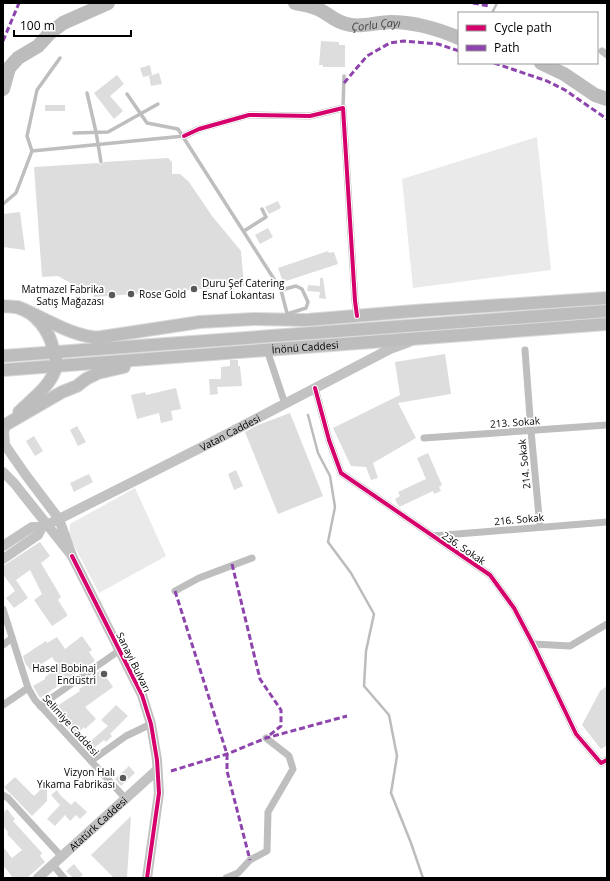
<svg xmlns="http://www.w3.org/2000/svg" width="610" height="881" font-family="'Open Sans',sans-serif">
<rect width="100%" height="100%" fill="#fff"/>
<g fill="#eaeaea">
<polygon points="537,137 551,270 413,288 402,179"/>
<polygon points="135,488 166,556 99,593 69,536 70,524"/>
</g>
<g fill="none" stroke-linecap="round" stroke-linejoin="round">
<g stroke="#bcbcbc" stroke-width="2.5">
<polyline points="492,13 497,3"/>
<polyline points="308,415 318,453 330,476 335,507 328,542 351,573 374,614 366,651 364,686 389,715 397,756 391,793 411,843 423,878"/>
</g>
<g stroke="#bcbcbc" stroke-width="14">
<path id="s1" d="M295,3C303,5 314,6 322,11C332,17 338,23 351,25C365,27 378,22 391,22C414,22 438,29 459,38"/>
<polyline points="541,63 564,74 595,95 607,99"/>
<polyline points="3,89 9,68 18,58 38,46 50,33 63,23 108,3"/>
</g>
</g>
<g fill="#ddd">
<polygon points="321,41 339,42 339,45 345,45 345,67 323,67 323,65 319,65"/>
<polygon points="150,65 152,75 143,77 140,68"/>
<polygon points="159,73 162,84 151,86 149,76"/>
<polygon points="117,75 124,84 110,96 123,111 114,119 94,93"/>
<rect x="45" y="105" width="20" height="6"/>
<polygon points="168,158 172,162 172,174 180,174 189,182 212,216 241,251 244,286 94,297 94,293 85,293 85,291 58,276 42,277 34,167 98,163 101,165 104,162"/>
<polygon points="278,201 281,208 269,214 265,207"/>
<polygon points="20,212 25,250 3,247 3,214"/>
<polygon points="268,228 273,237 260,244 255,235"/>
<polygon points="328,251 329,253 334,252 338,264 283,282 278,268"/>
<polygon points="320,278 323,278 326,299 319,298 320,292 307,291 308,285 320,286"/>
<polygon points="445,354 451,394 398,403 416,438 373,463 378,478 371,480 366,467 351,466 333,428 400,395 395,362"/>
<polygon points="230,360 238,360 238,366 240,366 242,386 217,387 218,394 210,395 209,379 221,379 221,367 230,366"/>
<polygon points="176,388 181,409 171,411 173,420 161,423 159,413 137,419 131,395 145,392 146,395"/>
<polygon points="290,413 323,496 278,514 245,432 258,425"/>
<polygon points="77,426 86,442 78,446 70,430"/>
<polygon points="34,436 43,451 35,456 26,441"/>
<polygon points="428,453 442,485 439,487 441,491 434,494 433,491 399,507 395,499 400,496 398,492 426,479 417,458"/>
<polygon points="236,470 243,486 234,490 228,474"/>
<polygon points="89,474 93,482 74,492 70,483"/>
<polygon points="40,542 50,556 41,563 61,597 58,600 67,614 67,616 52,626 34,600 42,594 30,570 16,580 28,598 14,608 6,598 15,591 3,574 3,566"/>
<polygon points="82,636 92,650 89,652 95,661 40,698 33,686 45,679 45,677 59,667 52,657 31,671 25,663 23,656 46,641 47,643 57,637 65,649"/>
<polygon points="101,670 113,687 85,707 96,719 85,729 84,727 75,736 51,710 80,691 79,689 90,682 88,679"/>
<polygon points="607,686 607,745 601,749 582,725 600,691"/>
<polygon points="116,705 128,716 110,734 112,736 106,742 104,740 89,752 83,745 91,739 92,740 108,726 101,720"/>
<polygon points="129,766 135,773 121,786 115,779"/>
<polygon points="15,777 34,796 40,790 40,788 47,788 47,801 32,816 4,787"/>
<polygon points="57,790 61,796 71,805 75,801 87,812 80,819 76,815 70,821 65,815 55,826 47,819 60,805 51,795"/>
<polygon points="7,809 15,819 13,821 42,853 40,856 45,862 27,878 13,878 3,865 3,847 12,858 22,850 7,834 8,832 3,826 3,813"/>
<polygon points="131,816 127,878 114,878 91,855"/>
<polygon points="74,864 83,875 79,878 73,878 66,871"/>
</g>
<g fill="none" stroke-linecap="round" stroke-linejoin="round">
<defs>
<g id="primary">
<path d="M3,306C8,307 14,306 19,308C36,313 49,331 53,348C55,354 57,361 56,367C51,386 32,399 19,412"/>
<path d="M18,307C45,318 72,337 101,338"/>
<polyline points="95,338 200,322 254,319 307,320 414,311 607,298"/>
<polyline points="3,356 607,311"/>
<path id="s4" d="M3,370L607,324"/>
<polyline points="5,425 62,392 77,386 86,379 98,373 124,367"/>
</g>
</defs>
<use href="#primary" stroke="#dbdbdb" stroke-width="14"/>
<g stroke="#bebebe" stroke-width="3.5">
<polyline points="87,93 96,132 101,162"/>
<polyline points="127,94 147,123 178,129 281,290 288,317"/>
<polyline points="343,108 344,76"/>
<polyline points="74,133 108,132 158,104"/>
<polyline points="32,151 27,136 37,90 60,58"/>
<polyline points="3,204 16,193 32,151 184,136"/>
<polyline points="244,231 266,217 262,209"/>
<polyline points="281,290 296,286 302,289 308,302 306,308 287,314"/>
</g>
<g stroke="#bebebe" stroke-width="7">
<polyline points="602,51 607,55"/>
<polyline points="184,136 199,129 249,115 310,116 343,108 355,301 357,316"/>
<polyline points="267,350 285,404"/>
<polyline points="525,350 531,431 540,527"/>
<polyline points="315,388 329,440 341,473 490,575 514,608 533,644 576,734 601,763 607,760"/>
<polyline points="424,438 607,425"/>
<polyline points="432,536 607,522"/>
<polyline points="175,591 199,578 252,558"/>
<polyline points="3,609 28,688 35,700 126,799"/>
<polyline points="533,644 570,646 607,624"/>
<polyline points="3,645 12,638"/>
<polyline points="3,705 28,688"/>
<polyline points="40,706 120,650"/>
<polyline points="91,761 126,736 151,724"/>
<polyline points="3,795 8,798 62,857"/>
<polyline points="53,865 64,878"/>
<polyline points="226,878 238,873 250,860 267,851 268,812 293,769 289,756 266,738"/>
</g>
<g stroke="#c2c2c2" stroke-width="10">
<polyline points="3,472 14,483 72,556 59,519 25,474 5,445 4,433 5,425"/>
<path id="s2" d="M3,546L32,527H42L59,519L206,445L390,349L409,342"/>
<polyline points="72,556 142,695 151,724 157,760 159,793 147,878"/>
<polyline points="3,559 38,535 42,527"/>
<path id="s3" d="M38,878L157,770"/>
</g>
<use href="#primary" stroke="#bdbdbd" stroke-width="12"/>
<g stroke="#8e44ad" stroke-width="3" stroke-dasharray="6 3" stroke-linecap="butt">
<polyline points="473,3 489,6"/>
<polyline points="3,41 19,3"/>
<polyline points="494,63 547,81 565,90 607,119"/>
<polyline points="344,83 367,56 390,43 404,41 438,44 459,51"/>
<polyline points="232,564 260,679 281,710 281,726 266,738"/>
<polyline points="175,591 227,754 227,771 250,860"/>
<polyline points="171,771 227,754 266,738 347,716"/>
</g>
<defs>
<g id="cycleway">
<polyline points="184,136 199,129 249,115 310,116 343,108 355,301 357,316"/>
<polyline points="315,388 329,440 341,473 490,575 514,608 533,644 576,734 601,763 607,760"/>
<polyline points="72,556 142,695 151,724 157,760 159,793 147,878"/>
</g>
</defs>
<use href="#cycleway" stroke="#fff" stroke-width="6"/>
<use href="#cycleway" stroke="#d6006c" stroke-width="4"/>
</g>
<g fill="#595959" stroke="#fff" stroke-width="1.5">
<circle cx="194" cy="289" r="4"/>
<circle cx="131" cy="294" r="4"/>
<circle cx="112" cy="295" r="4"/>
<circle cx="104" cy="674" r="4"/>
<circle cx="123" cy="778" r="4"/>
</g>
<g text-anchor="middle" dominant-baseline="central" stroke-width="3.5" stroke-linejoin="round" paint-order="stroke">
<g font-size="10" fill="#000" stroke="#fff" text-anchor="end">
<text x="202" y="283" text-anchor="start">Duru Şef Catering<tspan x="202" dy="12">Esnaf Lokantası</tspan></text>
<text x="104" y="289">Matmazel Fabrika<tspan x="104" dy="12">Satış Mağazası</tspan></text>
<text x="139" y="294" text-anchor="start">Rose Gold</text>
<text x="96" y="668">Hasel Bobinaj<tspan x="96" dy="12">Endüstri</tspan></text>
<text x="115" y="772">Vizyon Halı<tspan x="115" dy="12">Yıkama Fabrikası</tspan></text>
</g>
<g font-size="10" fill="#000" stroke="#fff">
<text stroke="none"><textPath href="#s4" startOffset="303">İnönü Caddesi</textPath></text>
<text transform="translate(515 422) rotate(-4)">213. Sokak</text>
<text stroke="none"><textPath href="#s2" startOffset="255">Vatan Caddesi</textPath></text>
<text transform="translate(524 464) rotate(-96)">214. Sokak</text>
<text transform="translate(519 519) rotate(-5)">216. Sokak</text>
<text transform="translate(464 548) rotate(34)">236. Sokak</text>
<text transform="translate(134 662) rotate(64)">Sanayi Bulvarı</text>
<text transform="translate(71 725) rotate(48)">Selimiye Caddesi</text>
<text stroke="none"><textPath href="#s3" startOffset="81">Atatürk Caddesi</textPath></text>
</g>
<g font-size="11" font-style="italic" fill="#414141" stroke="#fff">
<text stroke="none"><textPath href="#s1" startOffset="86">Çorlu Çayı</textPath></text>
</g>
</g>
<rect width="610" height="881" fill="none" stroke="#000000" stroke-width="8"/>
<rect x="458" y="12" width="140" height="52" fill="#ffffff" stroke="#999999"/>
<rect x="466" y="25" width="20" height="6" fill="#d6006c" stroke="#999999"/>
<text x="494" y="32" font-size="12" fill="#000000">Cycle path</text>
<rect x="466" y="45" width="20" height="6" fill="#8e44ad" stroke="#999999"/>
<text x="494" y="52" font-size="12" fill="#000000">Path</text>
<path d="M14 30v6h117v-6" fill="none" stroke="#000000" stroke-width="2"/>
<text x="20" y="30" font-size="12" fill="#000000" stroke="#ffffff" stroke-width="3" paint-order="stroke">100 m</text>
</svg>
